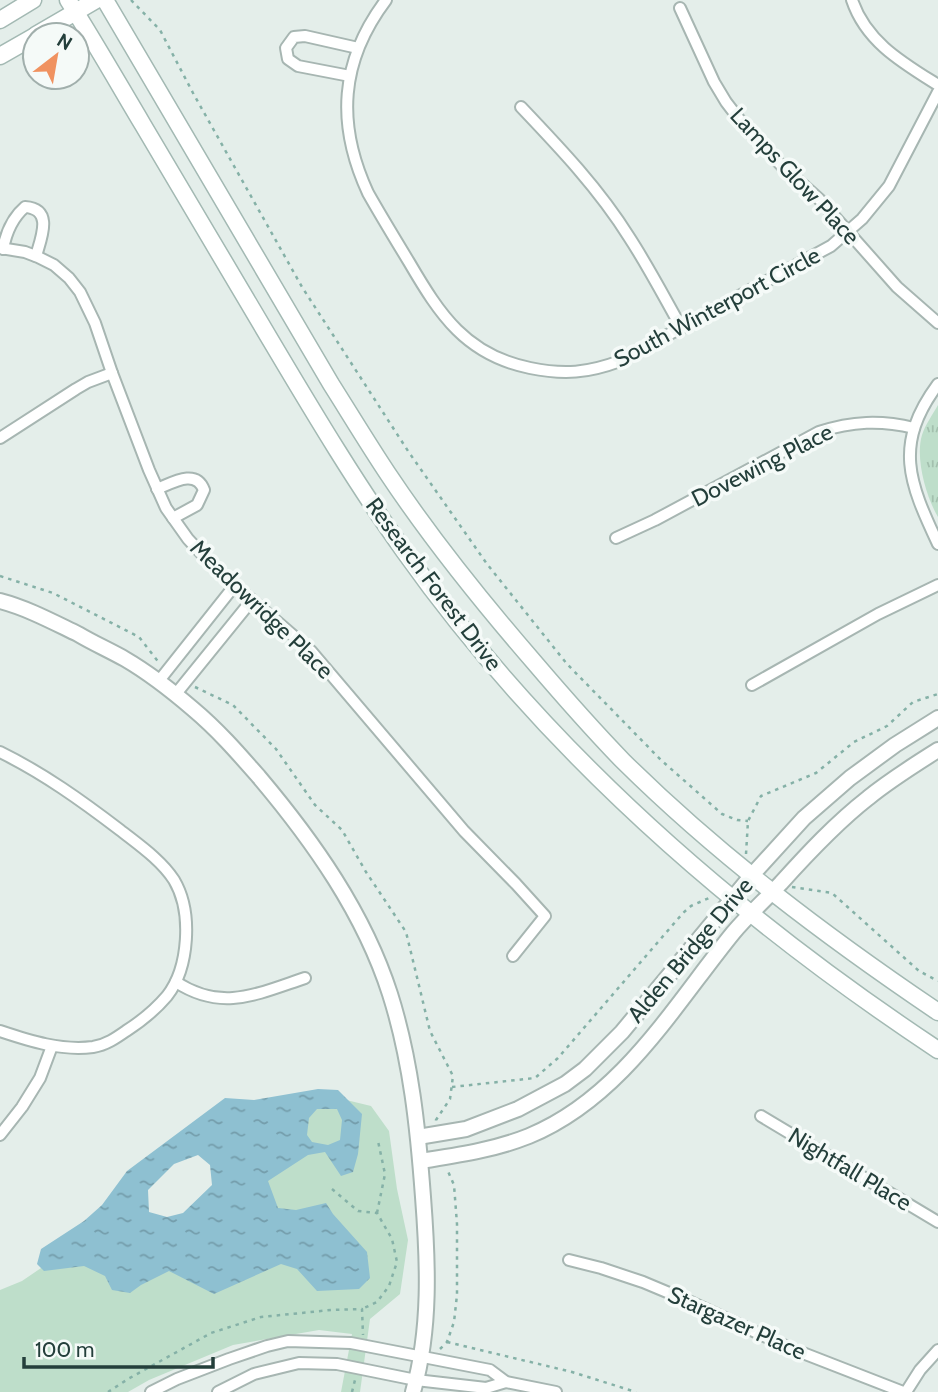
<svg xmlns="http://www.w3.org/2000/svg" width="938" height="1392" font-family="Cabin,sans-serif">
<defs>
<pattern id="park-tufts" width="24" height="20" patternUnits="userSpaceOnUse" patternTransform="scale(1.75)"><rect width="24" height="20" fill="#bedeca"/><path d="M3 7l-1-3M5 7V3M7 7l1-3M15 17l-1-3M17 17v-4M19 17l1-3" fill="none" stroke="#a3c0ae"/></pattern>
<pattern id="water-ripples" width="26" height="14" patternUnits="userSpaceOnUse" patternTransform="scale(1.75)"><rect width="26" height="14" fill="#8ec0d1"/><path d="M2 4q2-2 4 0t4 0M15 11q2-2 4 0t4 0" fill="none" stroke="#749dab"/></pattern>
</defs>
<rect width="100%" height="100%" fill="#e4eeea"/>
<polygon fill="#bedeca" points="338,1098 371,1106 389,1131 397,1189 408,1240 400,1294 370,1319 360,1392 341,1392 352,1334 319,1330 233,1345 149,1380 128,1392 0,1392 0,1290 22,1281 66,1251 189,1230 310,1105"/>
<path fill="url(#park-tufts)" d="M938,405V517C926,497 915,458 922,435C925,425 933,414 938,405Z"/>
<path fill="url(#water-ripples)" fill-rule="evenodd" d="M318,1089L338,1090L362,1114L358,1154L353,1172L341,1176L325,1152L308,1155L268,1181L278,1208L296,1210L326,1203L333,1214L367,1252L370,1278L359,1289L317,1291L297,1269L281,1264L214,1294L169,1271L141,1285L130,1293L112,1290L105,1276L84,1266L44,1271L37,1264L41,1249L84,1221L102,1205L127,1171L225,1098L254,1100ZM317,1109H337L342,1120L340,1140L328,1145L312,1142L307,1135L309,1118ZM198,1155L210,1165L212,1185L183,1213L167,1217L149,1212L148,1190L174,1164Z"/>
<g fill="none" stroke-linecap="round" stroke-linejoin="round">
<defs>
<g id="minor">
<path d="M386,0C340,61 336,124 368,193C381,216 395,239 409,262C440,315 466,355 530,368C564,375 588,373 620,361L831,246L862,219L889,186L938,92"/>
<path d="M852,0C866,42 903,63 938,85"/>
<polyline points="680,8 714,82 726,102 749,132 781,165 819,199 897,287 938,323"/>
<polyline points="350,76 298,66 288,59 286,48 294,37 305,36 358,48"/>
<path d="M521,107C560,148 599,189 629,237C648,266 664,297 681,327"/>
<polyline points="0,248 25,252 38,257 54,265 69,278 80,292 95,323 112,373 149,470 166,508 188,539 215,568 311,651 464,831 516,884 545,916 513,956"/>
<path d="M3,249C6,233 12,218 25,207C54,209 41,238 36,256"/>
<path d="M938,384C893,445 909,482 938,544"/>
<polyline points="0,438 76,389 88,382 112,373"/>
<path d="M157,489C172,483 196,468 204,490L197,505L173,518"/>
<path d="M616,538L655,520L819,432C852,421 881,420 914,428"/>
<polyline points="158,682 235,585"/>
<polyline points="752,685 878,614 938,585"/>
<polyline points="175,695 252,600"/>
<path d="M0,752C43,773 82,801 120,830C139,845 161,860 174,880C193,912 189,968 167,996C156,1009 140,1022 126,1031C116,1038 106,1045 93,1047C61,1051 30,1041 0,1031"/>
<path d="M176,982C222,1012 257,994 305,978"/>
<polyline points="761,1116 938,1222"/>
<polyline points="0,1135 22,1107 40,1078 52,1046"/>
<polyline points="569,1260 601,1268 643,1282 693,1303 790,1348 903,1392"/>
<polyline points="151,1392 177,1379 229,1359 267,1346 288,1341 351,1343 490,1370 506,1382 556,1392"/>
<polyline points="218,1392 254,1374 299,1363 337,1364 416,1380 486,1388 506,1382"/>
<polyline points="906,1392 920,1370 938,1350"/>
</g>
<g id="tertiary">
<path d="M0,601C27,608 53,622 78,634C93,643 109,650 125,659C149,673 172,691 193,709C218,730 238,753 259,777C313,841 364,913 390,994C411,1060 418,1129 423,1197C428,1262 431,1329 413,1392"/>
<polyline points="418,1137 466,1129 518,1109 565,1084 585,1069 622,1032 752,875 804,818 850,778 895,745 938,718"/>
<path d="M421,1161C458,1155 494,1150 529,1136C621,1098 673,1007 733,933C748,915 765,900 781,883C808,853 836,823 868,798C890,780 914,765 938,750"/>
</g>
<g id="secondary">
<path d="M68,0C94,41 118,83 143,125C187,199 230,272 274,346C315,415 357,485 404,551C546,751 734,915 938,1050"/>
<path d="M105,0L331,384C350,414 368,444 388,474C432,540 482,602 534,662C563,696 592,729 623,761C719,856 827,937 938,1012"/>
<polyline points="0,20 33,0"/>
<polyline points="36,35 96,0"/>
<polyline points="0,56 35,36"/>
</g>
</defs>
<use href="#minor" stroke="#a7b6b2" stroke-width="14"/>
<use href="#tertiary" stroke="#a7b6b2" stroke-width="18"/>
<use href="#secondary" stroke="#a3b9b3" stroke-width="19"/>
<g stroke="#85b1a7" stroke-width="2.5" stroke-dasharray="3.5 5" stroke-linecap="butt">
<polyline points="131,0 160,30 193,93 302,287 408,451 487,564 567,664 661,760 722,814 737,820 748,821"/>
<polyline points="0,576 53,593 139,637 160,664"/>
<polyline points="195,687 233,705 276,749 315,805 342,830 366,872 406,932 430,1031 453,1076 450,1099 436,1120 436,1122"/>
<polyline points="746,854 748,821 761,796 816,773 854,742 887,726 913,702 938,694"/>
<polyline points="792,887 832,893 919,971 938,981"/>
<polyline points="452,1087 535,1078 558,1058 683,913 691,906 709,898"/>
<polyline points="332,1189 358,1211 377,1213 392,1239 397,1262 389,1286 377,1302 362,1309"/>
<polyline points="377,1213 385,1174 378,1141"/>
<polyline points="447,1342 572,1372 636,1392"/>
<polyline points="440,1349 447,1342 454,1322 457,1295 457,1224 454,1185 447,1169"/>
<polyline points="108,1392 128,1379 211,1333 261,1317 331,1310 362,1309 363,1335"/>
<polyline points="352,1392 355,1380"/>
</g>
<use href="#minor" stroke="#fff" stroke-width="10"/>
<use href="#tertiary" stroke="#fff" stroke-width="14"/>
<use href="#secondary" stroke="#fff" stroke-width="16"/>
</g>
<g text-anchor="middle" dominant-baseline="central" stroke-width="7" stroke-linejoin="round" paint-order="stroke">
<g font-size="23" fill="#243f3b" stroke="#f5faf8">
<text transform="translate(795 176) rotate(47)">Lamps Glow Place</text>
<text transform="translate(717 307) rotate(-28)">South Winterport Circle</text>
<text transform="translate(762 465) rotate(-27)">Dovewing Place</text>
<text transform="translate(434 584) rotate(53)">Research Forest Drive</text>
<text transform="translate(262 609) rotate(44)">Meadowridge Place</text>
<text transform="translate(690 950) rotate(-50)">Alden Bridge Drive</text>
<text transform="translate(850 1169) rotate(31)">Nightfall Place</text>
<text transform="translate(737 1323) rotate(24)">Stargazer Place</text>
</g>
</g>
<g transform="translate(56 56) rotate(31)"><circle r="33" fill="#f5faf8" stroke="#a1afac" stroke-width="2"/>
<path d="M0-5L12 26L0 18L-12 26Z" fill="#f09260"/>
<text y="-10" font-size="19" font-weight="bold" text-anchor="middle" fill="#243f3b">N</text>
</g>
<path d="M24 1357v10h189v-10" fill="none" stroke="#243f3b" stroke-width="3.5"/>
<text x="35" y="1357" font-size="21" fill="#243f3b" stroke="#f5faf8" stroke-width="5" paint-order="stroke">100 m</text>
</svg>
